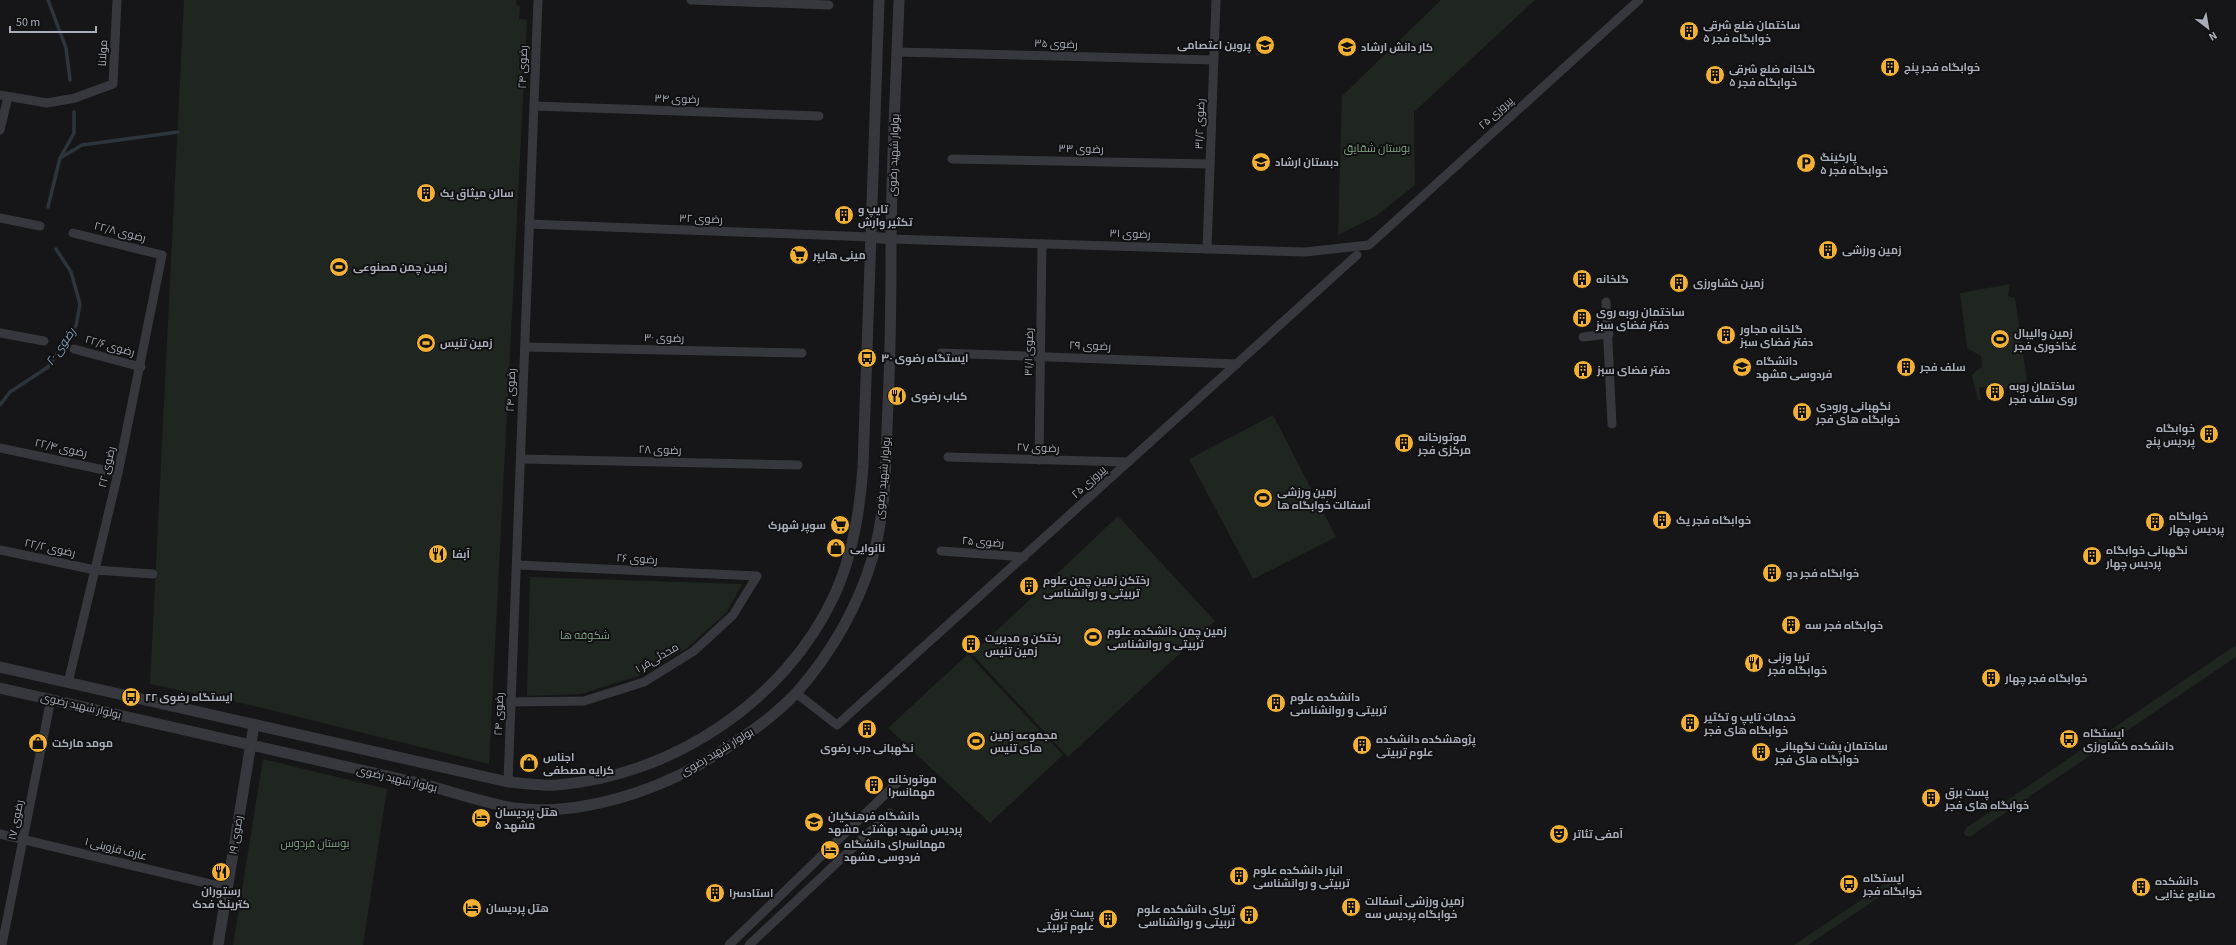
<svg xmlns="http://www.w3.org/2000/svg" width="2236" height="945" font-family="'Source Sans 3',Cairo,sans-serif">
<rect width="100%" height="100%" fill="#161618"/>
<g fill="#1e261f">
<polygon points="184,0 516,0 516,5 520,6 519,19 527,20 489,764 258,707 150,684"/>
<polygon points="1441,0 1535,0 1414,112 1415,185 1376,216 1338,235 1342,96"/>
<polygon points="2010,284 2008,296 2015,298 2027,381 2005,389 1997,385 1979,388 1981,400 1978,400 1972,376 1975,372 1982,367 1981,356 1967,348 1960,293"/>
<polygon points="1273,415 1336,537 1253,579 1189,459"/>
<polygon points="1118,516 1215,621 1068,757 972,654"/>
<polygon points="530,577 742,584 727,612 687,648 638,676 581,694 527,696"/>
<polygon points="2236,645 2236,657 1971,836 1966,836 1964,833 1966,828"/>
<polygon points="968,654 1063,755 990,823 888,728"/>
<polygon points="263,759 387,789 363,945 233,945"/>
<polygon points="1895,877 1901,879 1899,884 1808,945 1794,945"/>
</g>
<g fill="none" stroke-linecap="round" stroke-linejoin="round">
<g stroke="#2c353c" stroke-width="3.5">
<polyline points="48,0 66,48 70,80"/>
<polyline points="60,158 82,145 178,132"/>
<polyline points="48,207 60,158 74,133 74,112"/>
<polyline points="0,405 10,392 48,367 76,326 80,304 71,272 56,249"/>
</g>
<g stroke="#37383d" stroke-width="9">
<polyline points="691,0 829,5"/>
<polyline points="898,52 1214,60"/>
<polyline points="0,95 47,103 75,98 113,84 117,0"/>
<polyline points="534,106 819,116"/>
<polyline points="0,130 8,97"/>
<polyline points="952,159 1210,164"/>
<polyline points="0,218 40,226"/>
<polyline points="529,224 871,237"/>
<polyline points="891,239 1305,252 1369,245 1639,0"/>
<polyline points="1207,249 1216,0"/>
<polyline points="1606,302 1612,424"/>
<polyline points="0,333 44,341"/>
<polyline points="1583,337 1609,334"/>
<polyline points="525,347 802,353"/>
<polyline points="74,349 141,367"/>
<polyline points="941,353 1237,364"/>
<polyline points="0,448 118,473"/>
<polyline points="948,457 1128,462"/>
<polyline points="521,459 798,465"/>
<polyline points="1039,460 1042,244"/>
<polyline points="0,550 95,570 153,574"/>
<polyline points="941,551 1024,557"/>
<polyline points="68,683 118,473 162,255 73,233"/>
<polyline points="796,693 837,725 1357,255"/>
<polyline points="511,702 584,701 644,682 694,651 733,615 757,576 517,565"/>
<polyline points="508,782 538,0"/>
<polyline points="0,834 227,888"/>
<polyline points="2,945 51,699"/>
<polyline points="729,945 897,783"/>
<polyline points="749,945 890,813"/>
</g>
<g stroke="#37383d" stroke-width="11">
<polyline points="871,237 891,239"/>
<path d="M0,667L508,782C524,783 541,786 557,785C672,776 785,701 834,596C853,555 860,511 863,467L879,0"/>
<path d="M0,688L427,785C456,793 485,803 514,808C579,817 658,791 712,757C742,739 773,718 797,692C831,654 859,605 873,556C885,514 886,470 887,427C890,369 891,311 891,253C891,169 896,84 899,0"/>
<polyline points="218,945 254,725"/>
</g>
</g>
<defs>
<symbol id="building-disc" viewBox="-11 -11 22 22"><circle r="9.5" fill="#f2b134" stroke="#111113"/><path d="M-4-6H4V6H1V3H-1V6H-4ZM-2.5-4.3h1.7v1.8h-1.7ZM.8-4.3h1.7v1.8H.8ZM-2.5-1h1.7V.8h-1.7ZM.8-1h1.7V.8H.8Z" fill="#111"/></symbol>
<symbol id="school-disc" viewBox="-11 -11 22 22"><circle r="9.5" fill="#f2b134" stroke="#111113"/><path d="M0-5L7-2L0 1L-7-2ZM-4 1L0 2.5L4 1V4Q0 6-4 4Z" fill="#111"/></symbol>
<symbol id="parking-disc" viewBox="-11 -11 22 22"><circle r="9.5" fill="#f2b134" stroke="#111113"/><path d="M-3.5-5.5H1a3.5 3.5 0 0 1 0 7H-1V5.5H-3.5ZM-1-3.4V-.6H.8a1.4 1.4 0 0 0 0-2.8Z" fill="#111"/></symbol>
<symbol id="supermarket-disc" viewBox="-11 -11 22 22"><circle r="9.5" fill="#f2b134" stroke="#111113"/><path d="M-6-5.5h2.5l.6 2H6L4.5 2H-2.5L-4.4-4H-6ZM-1.5 3.2a1.3 1.3 0 1 0 .1 0ZM3 3.2a1.3 1.3 0 1 0 .1 0Z" fill="#111"/></symbol>
<symbol id="stadium-disc" viewBox="-11 -11 22 22"><circle r="9.5" fill="#f2b134" stroke="#111113"/><path d="M0-5a6.5 5 0 1 0 0 10a6.5 5 0 1 0 0-10ZM-3.5-1.8h7v3.6h-7Z" fill="#111"/></symbol>
<symbol id="bus-disc" viewBox="-11 -11 22 22"><circle r="9.5" fill="#f2b134" stroke="#111113"/><path d="M-5-6H5V4H4V6H2V4H-2V6H-4V4H-5ZM-3.5-4V0h7V-4ZM-3.5 1.2v1.5H-2V1.2ZM2 1.2v1.5H3.5V1.2Z" fill="#111"/></symbol>
<symbol id="university-disc" viewBox="-11 -11 22 22"><circle r="9.5" fill="#f2b134" stroke="#111113"/><path d="M0-5L7-2L0 1L-7-2ZM-4 1L0 2.5L4 1V4Q0 6-4 4Z" fill="#111"/></symbol>
<symbol id="restaurant-disc" viewBox="-11 -11 22 22"><circle r="9.5" fill="#f2b134" stroke="#111113"/><path d="M-5-6h1v4h1v-4h1v4h1v-4h1v5L-1.5 .5V6h-2V.5L-5-1ZM5-6V6H3V1.5H1.5Q1.5-4 5-6Z" fill="#111"/></symbol>
<symbol id="shop-disc" viewBox="-11 -11 22 22"><circle r="9.5" fill="#f2b134" stroke="#111113"/><path d="M-5-2.5h2.3a2.7 3.5 0 0 1 5.4 0H5L5.5 6h-11ZM-1.5-2.5h3a1.5 2.3 0 0 0-3 0Z" fill="#111"/></symbol>
<symbol id="hotel-disc" viewBox="-11 -11 22 22"><circle r="9.5" fill="#f2b134" stroke="#111113"/><path d="M-6-4.5h1.5V1H6V5H4.5V3h-9V5H-6ZM-4 0a1.8 1.8 0 1 1 3.6 0ZM.5 0V-2.5h3Q6-2.5 6 0Z" fill="#111"/></symbol>
<symbol id="theatre-disc" viewBox="-11 -11 22 22"><circle r="9.5" fill="#f2b134" stroke="#111113"/><path d="M-5-5.5Q0-4 5-5.5V0Q5 5 0 6Q-5 5-5 0ZM-3.3-2.5H-1v1.5H-3.3ZM1-2.5H3.3v1.5H1ZM-2.8 1Q0 5.5 2.8 1Z" fill="#111"/></symbol>
</defs>
<g fill-rule="evenodd">
<use href="#building-disc" x="1678" y="20" width="22" height="22"/>
<use href="#school-disc" x="1254" y="34" width="22" height="22"/>
<use href="#school-disc" x="1336" y="36" width="22" height="22"/>
<use href="#building-disc" x="1879" y="56" width="22" height="22"/>
<use href="#building-disc" x="1704" y="64" width="22" height="22"/>
<use href="#school-disc" x="1250" y="151" width="22" height="22"/>
<use href="#parking-disc" x="1795" y="152" width="22" height="22"/>
<use href="#building-disc" x="415" y="182" width="22" height="22"/>
<use href="#building-disc" x="833" y="204" width="22" height="22"/>
<use href="#building-disc" x="1817" y="239" width="22" height="22"/>
<use href="#supermarket-disc" x="788" y="244" width="22" height="22"/>
<use href="#stadium-disc" x="328" y="256" width="22" height="22"/>
<use href="#building-disc" x="1571" y="268" width="22" height="22"/>
<use href="#building-disc" x="1668" y="272" width="22" height="22"/>
<use href="#building-disc" x="1571" y="307" width="22" height="22"/>
<use href="#building-disc" x="1715" y="324" width="22" height="22"/>
<use href="#stadium-disc" x="1989" y="328" width="22" height="22"/>
<use href="#stadium-disc" x="415" y="332" width="22" height="22"/>
<use href="#bus-disc" x="856" y="347" width="22" height="22"/>
<use href="#university-disc" x="1731" y="356" width="22" height="22"/>
<use href="#building-disc" x="1895" y="356" width="22" height="22"/>
<use href="#building-disc" x="1572" y="359" width="22" height="22"/>
<use href="#building-disc" x="1984" y="381" width="22" height="22"/>
<use href="#restaurant-disc" x="886" y="385" width="22" height="22"/>
<use href="#building-disc" x="1791" y="401" width="22" height="22"/>
<use href="#building-disc" x="2198" y="423" width="22" height="22"/>
<use href="#building-disc" x="1393" y="432" width="22" height="22"/>
<use href="#stadium-disc" x="1252" y="487" width="22" height="22"/>
<use href="#building-disc" x="1651" y="509" width="22" height="22"/>
<use href="#building-disc" x="2144" y="511" width="22" height="22"/>
<use href="#supermarket-disc" x="829" y="514" width="22" height="22"/>
<use href="#shop-disc" x="825" y="537" width="22" height="22"/>
<use href="#restaurant-disc" x="427" y="543" width="22" height="22"/>
<use href="#building-disc" x="2081" y="545" width="22" height="22"/>
<use href="#building-disc" x="1761" y="562" width="22" height="22"/>
<use href="#building-disc" x="1018" y="575" width="22" height="22"/>
<use href="#building-disc" x="1780" y="614" width="22" height="22"/>
<use href="#stadium-disc" x="1082" y="626" width="22" height="22"/>
<use href="#building-disc" x="960" y="633" width="22" height="22"/>
<use href="#restaurant-disc" x="1743" y="652" width="22" height="22"/>
<use href="#building-disc" x="1980" y="667" width="22" height="22"/>
<use href="#bus-disc" x="120" y="686" width="22" height="22"/>
<use href="#building-disc" x="1265" y="692" width="22" height="22"/>
<use href="#building-disc" x="1679" y="712" width="22" height="22"/>
<use href="#building-disc" x="856" y="718" width="22" height="22"/>
<use href="#bus-disc" x="2058" y="728" width="22" height="22"/>
<use href="#stadium-disc" x="965" y="730" width="22" height="22"/>
<use href="#shop-disc" x="27" y="732" width="22" height="22"/>
<use href="#building-disc" x="1351" y="734" width="22" height="22"/>
<use href="#building-disc" x="1750" y="741" width="22" height="22"/>
<use href="#shop-disc" x="518" y="752" width="22" height="22"/>
<use href="#building-disc" x="863" y="774" width="22" height="22"/>
<use href="#building-disc" x="1920" y="787" width="22" height="22"/>
<use href="#hotel-disc" x="470" y="807" width="22" height="22"/>
<use href="#university-disc" x="803" y="811" width="22" height="22"/>
<use href="#theatre-disc" x="1548" y="823" width="22" height="22"/>
<use href="#hotel-disc" x="819" y="839" width="22" height="22"/>
<use href="#restaurant-disc" x="210" y="861" width="22" height="22"/>
<use href="#building-disc" x="1228" y="865" width="22" height="22"/>
<use href="#bus-disc" x="1838" y="873" width="22" height="22"/>
<use href="#building-disc" x="2130" y="876" width="22" height="22"/>
<use href="#building-disc" x="704" y="882" width="22" height="22"/>
<use href="#building-disc" x="1340" y="896" width="22" height="22"/>
<use href="#hotel-disc" x="461" y="897" width="22" height="22"/>
<use href="#building-disc" x="1238" y="904" width="22" height="22"/>
<use href="#building-disc" x="1097" y="908" width="22" height="22"/>
</g>
<g text-anchor="middle" dominant-baseline="central" stroke-width="4" stroke-linejoin="round" paint-order="stroke">
<g font-size="11" font-weight="bold" fill="#a8adb8" stroke="#111113" text-anchor="start">
<text x="1703" y="25">ساختمان ضلع شرقی<tspan x="1703" dy="13">خوابگاه فجر ۵</tspan></text>
<text x="1251" y="45" text-anchor="end">پروین اعتصامی</text>
<text x="1361" y="47">کار دانش ارشاد</text>
<text x="1904" y="67">خوابگاه فجر پنج</text>
<text x="1729" y="69">گلخانه ضلع شرقی<tspan x="1729" dy="13">خوابگاه فجر ۵</tspan></text>
<text x="1820" y="157">پارکینگ<tspan x="1820" dy="13">خوابگاه فجر ۵</tspan></text>
<text x="1275" y="162">دبستان ارشاد</text>
<text x="440" y="193">سالن میثاق یک</text>
<text x="858" y="209">تایپ و<tspan x="858" dy="13">تکثیر وارش</tspan></text>
<text x="1842" y="250">زمین ورزشی</text>
<text x="813" y="255">مینی هایپر</text>
<text x="353" y="267">زمین چمن مصنوعی</text>
<text x="1596" y="279">گلخانه</text>
<text x="1693" y="283">زمین کشاورزی</text>
<text x="1596" y="312">ساختمان روبه روی<tspan x="1596" dy="13">دفتر فضای سبز</tspan></text>
<text x="1740" y="329">گلخانه مجاور<tspan x="1740" dy="13">دفتر فضای سبز</tspan></text>
<text x="2014" y="333">زمین والیبال<tspan x="2014" dy="13">غذاخوری فجر</tspan></text>
<text x="440" y="343">زمین تنیس</text>
<text x="881" y="358">ایستگاه رضوی ۳۰</text>
<text x="1756" y="361">دانشگاه<tspan x="1756" dy="13">فردوسی مشهد</tspan></text>
<text x="1920" y="367">سلف فجر</text>
<text x="1597" y="370">دفتر فضای سبز</text>
<text x="2009" y="386">ساختمان روبه<tspan x="2009" dy="13">روی سلف فجر</tspan></text>
<text x="911" y="396">کباب رضوی</text>
<text x="1816" y="406">نگهبانی ورودی<tspan x="1816" dy="13">خوابگاه های فجر</tspan></text>
<text x="2195" y="428" text-anchor="end">خوابگاه<tspan x="2195" dy="13">پردیس پنج</tspan></text>
<text x="1418" y="437">موتورخانه<tspan x="1418" dy="13">مرکزی فجر</tspan></text>
<text x="1277" y="492">زمین ورزشی<tspan x="1277" dy="13">آسفالت خوابگاه ها</tspan></text>
<text x="2169" y="516">خوابگاه<tspan x="2169" dy="13">پردیس چهار</tspan></text>
<text x="1676" y="520">خوابگاه فجر یک</text>
<text x="826" y="525" text-anchor="end">سوپر شهرک</text>
<text x="850" y="548">نانوایی</text>
<text x="2106" y="550">نگهبانی خوابگاه<tspan x="2106" dy="13">پردیس چهار</tspan></text>
<text x="452" y="554">آبفا</text>
<text x="1786" y="573">خوابگاه فجر دو</text>
<text x="1043" y="580">رختکن زمین چمن علوم<tspan x="1043" dy="13">تربیتی و روانشناسی</tspan></text>
<text x="1805" y="625">خوابگاه فجر سه</text>
<text x="1107" y="631">زمین چمن دانشکده علوم<tspan x="1107" dy="13">تربیتی و روانشناسی</tspan></text>
<text x="985" y="638">رختکن و مدیریت<tspan x="985" dy="13">زمین تنیس</tspan></text>
<text x="1768" y="657">تریا وزنی<tspan x="1768" dy="13">خوابگاه فجر</tspan></text>
<text x="2005" y="678">خوابگاه فجر چهار</text>
<text x="145" y="697">ایستگاه رضوی ۲۲</text>
<text x="1290" y="697">دانشکده علوم<tspan x="1290" dy="13">تربیتی و روانشناسی</tspan></text>
<text x="1704" y="717">خدمات تایپ و تکثیر<tspan x="1704" dy="13">خوابگاه های فجر</tspan></text>
<text x="2083" y="733">ایستگاه<tspan x="2083" dy="13">دانشکده کشاورزی</tspan></text>
<text x="990" y="735">مجموعه زمین<tspan x="990" dy="13">های تنیس</tspan></text>
<text x="1376" y="739">پژوهشکده دانشکده<tspan x="1376" dy="13">علوم تربیتی</tspan></text>
<text x="52" y="743">مومد مارکت</text>
<text x="1775" y="746">ساختمان پشت نگهبانی<tspan x="1775" dy="13">خوابگاه های فجر</tspan></text>
<text x="867" y="748" text-anchor="middle">نگهبانی درب رضوی</text>
<text x="543" y="757">اجناس<tspan x="543" dy="13">کرایه مصطفی</tspan></text>
<text x="888" y="779">موتورخانه<tspan x="888" dy="13">مهمانسرا</tspan></text>
<text x="1945" y="792">پست برق<tspan x="1945" dy="13">خوابگاه های فجر</tspan></text>
<text x="495" y="812">هتل پردیسان<tspan x="495" dy="13">۵ مشهد</tspan></text>
<text x="828" y="816">دانشگاه فرهنگیان<tspan x="828" dy="13">پردیس شهید بهشتی مشهد</tspan></text>
<text x="1573" y="834">آمفی تئاتر</text>
<text x="844" y="844">مهمانسرای دانشگاه<tspan x="844" dy="13">فردوسی مشهد</tspan></text>
<text x="1253" y="870">انبار دانشکده علوم<tspan x="1253" dy="13">تربیتی و روانشناسی</tspan></text>
<text x="1863" y="878">ایستگاه<tspan x="1863" dy="13">خوابگاه فجر</tspan></text>
<text x="2155" y="881">دانشکده<tspan x="2155" dy="13">صنایع غذایی</tspan></text>
<text x="221" y="891" text-anchor="middle">رستوران<tspan x="221" dy="13">کترینگ فدک</tspan></text>
<text x="729" y="893">استادسرا</text>
<text x="1365" y="901">زمین ورزشی آسفالت<tspan x="1365" dy="13">خوابگاه پردیس سه</tspan></text>
<text x="486" y="908">هتل پردیسان</text>
<text x="1235" y="909" text-anchor="end">تریای دانشکده علوم<tspan x="1235" dy="13">تربیتی و روانشناسی</tspan></text>
<text x="1094" y="913" text-anchor="end">پست برق<tspan x="1094" dy="13">علوم تربیتی</tspan></text>
</g>
<g font-size="11" fill="#a8adb8" stroke="#111113">
<text transform="translate(1056 44) rotate(2)">رضوی ۳۵</text>
<text transform="translate(103 53) rotate(-87)">مولانا</text>
<text transform="translate(523 67) rotate(-88)">رضوی ۲۴</text>
<text transform="translate(677 99) rotate(2)">رضوی ۳۴</text>
<text transform="translate(1496 113) rotate(-42)">پیروزی ۲۵</text>
<text transform="translate(1200 124) rotate(-88)">رضوی ۳۱/۲</text>
<text transform="translate(1081 149) rotate(1)">رضوی ۳۳</text>
<text transform="translate(894 155) rotate(-88)">بولوار شهید رضوی</text>
<text transform="translate(701 219) rotate(2)">رضوی ۳۲</text>
<text transform="translate(120 232) rotate(14)">رضوی ۲۲/۸</text>
<text transform="translate(1130 234) rotate(2)">رضوی ۳۱</text>
<text transform="translate(664 338) rotate(1)">رضوی ۳۰</text>
<text transform="translate(110 346) rotate(16)">رضوی ۲۲/۶</text>
<text transform="translate(1090 346) rotate(2)">رضوی ۲۹</text>
<text transform="translate(1029 352) rotate(-89)">رضوی ۳۱/۱</text>
<text transform="translate(511 390) rotate(-88)">رضوی ۲۴</text>
<text transform="translate(61 448) rotate(12)">رضوی ۲۲/۴</text>
<text transform="translate(1038 448) rotate(2)">رضوی ۲۷</text>
<text transform="translate(660 450) rotate(1)">رضوی ۲۸</text>
<text transform="translate(107 467) rotate(-77)">رضوی ۲۲</text>
<text transform="translate(883 478) rotate(-85)">بولوار شهید رضوی</text>
<text transform="translate(1089 482) rotate(-42)">پیروزی ۲۵</text>
<text transform="translate(983 542) rotate(4)">رضوی ۲۵</text>
<text transform="translate(50 548) rotate(12)">رضوی ۲۲/۲</text>
<text transform="translate(637 559) rotate(3)">رضوی ۲۶</text>
<text transform="translate(657 658) rotate(-30)">محدثی‌فر ۱</text>
<text transform="translate(81 706) rotate(13)">بولوار شهید رضوی</text>
<text transform="translate(499 714) rotate(-88)">رضوی ۲۴</text>
<text transform="translate(717 752) rotate(-31)">بولوار شهید رضوی</text>
<text transform="translate(397 779) rotate(13)">بولوار شهید رضوی</text>
<text transform="translate(16 820) rotate(-79)">رضوی ۱۷</text>
<text transform="translate(236 835) rotate(-81)">رضوی ۱۹</text>
<text transform="translate(116 849) rotate(14)">عارف قزوینی ۱</text>
</g>
<g font-size="11" fill="#7fa381" stroke="#111113">
<text x="1377" y="148">بوستان شقایق</text>
<text x="585" y="635">شکوفه ها</text>
<text x="315" y="843">بوستان فردوس</text>
</g>
<g font-size="12" font-style="italic" fill="#7f9bb3" stroke="#111113">
<text transform="translate(61 347) rotate(-55)">رضوی ۲۰</text>
</g>
</g>
<g transform="translate(2208 28) rotate(149)" stroke="#111113" stroke-width="3" paint-order="stroke">
<path d="M0-3L7 15L0 10L-7 15Z" fill="#a8adb8"/>
<text y="-6" font-size="11" font-weight="bold" text-anchor="middle" fill="#a8adb8">N</text>
</g>
<path d="M10 26v6h86v-6" fill="none" stroke="#a8adb8" stroke-width="2"/>
<text x="16" y="26" font-size="12" fill="#a8adb8" stroke="#111113" stroke-width="3" paint-order="stroke">50 m</text>
</svg>
